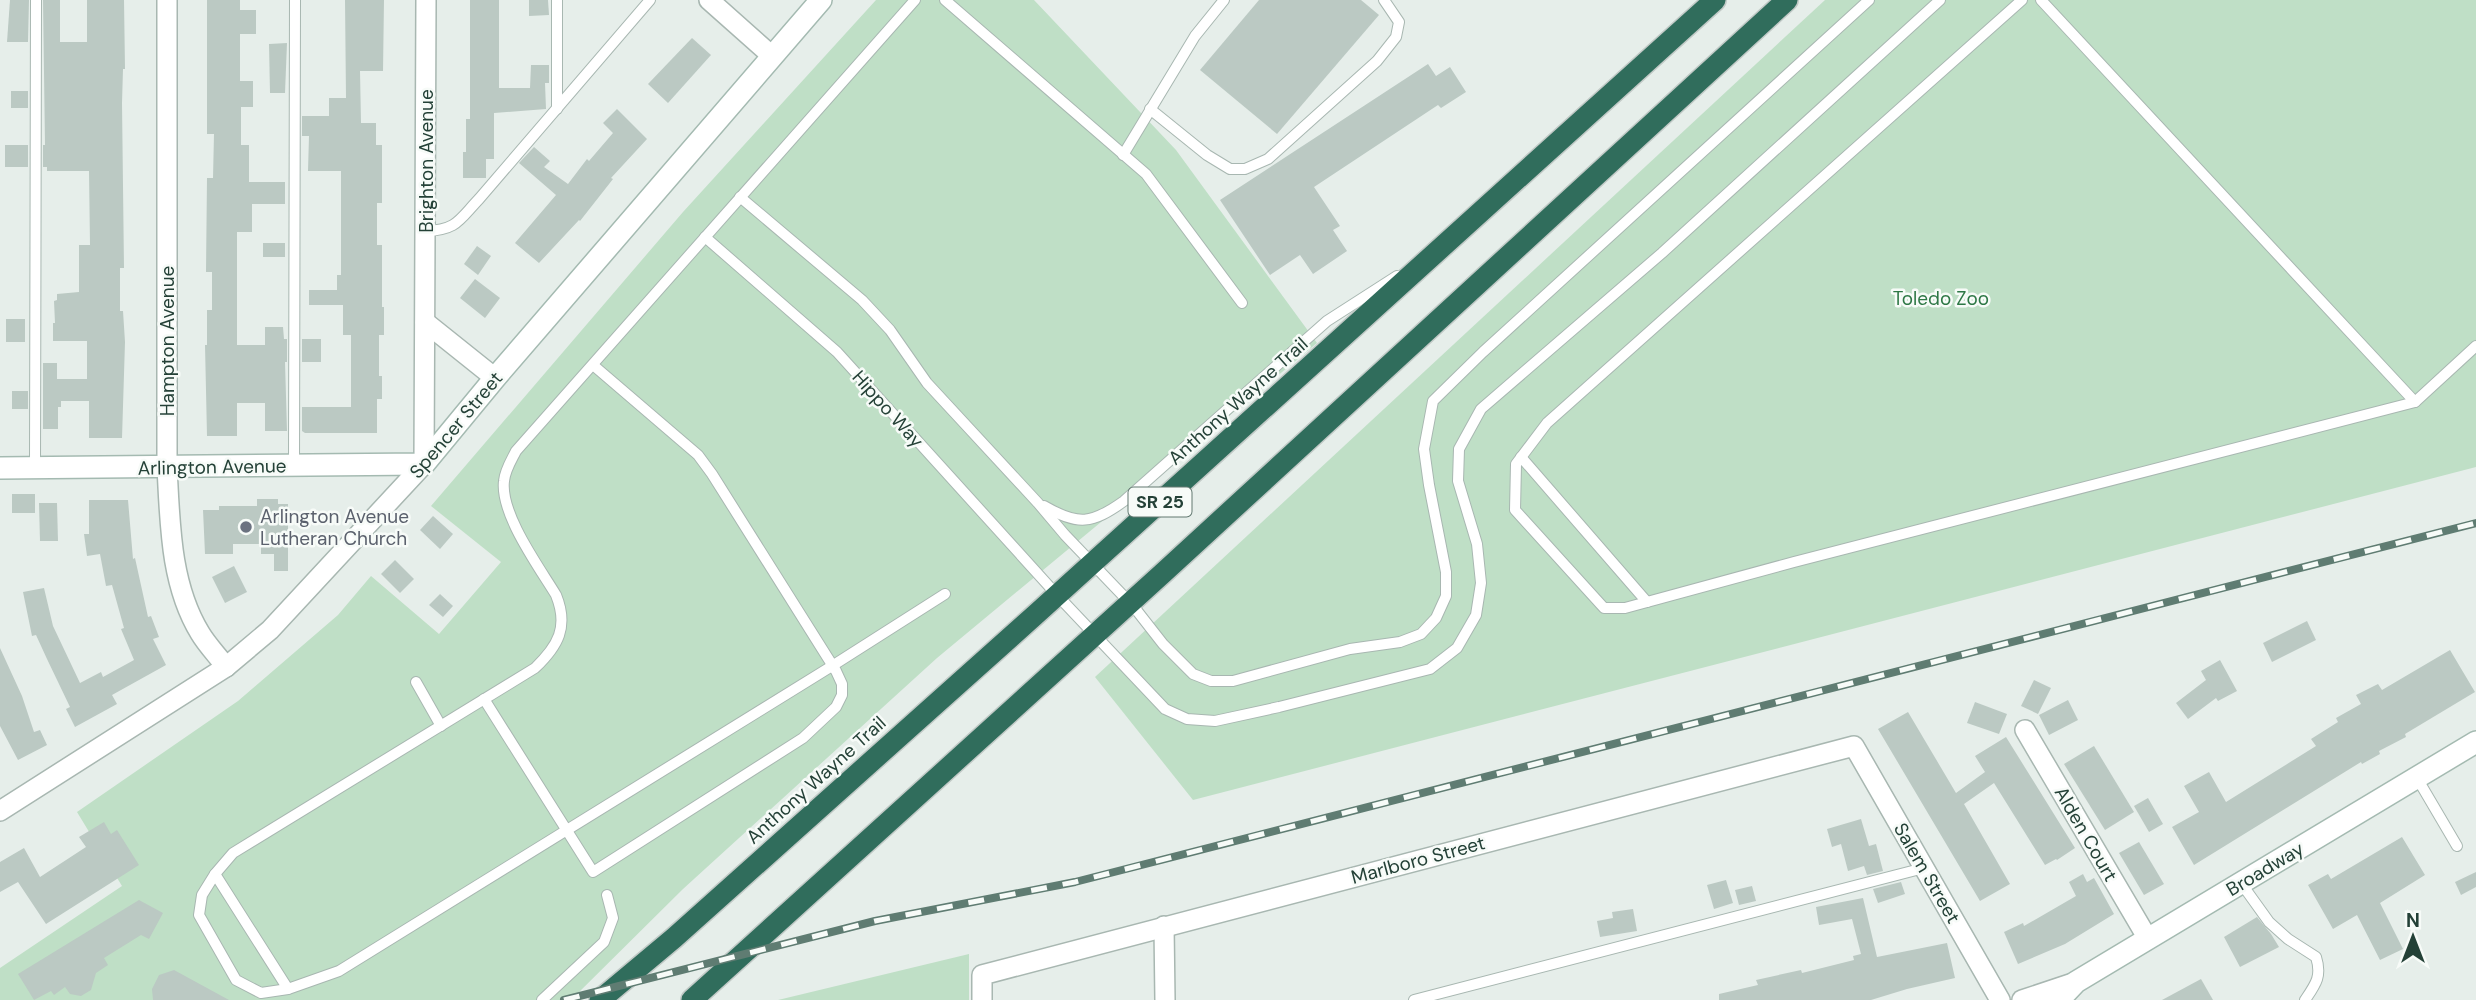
<svg xmlns="http://www.w3.org/2000/svg" width="2476" height="1000" font-family="'DM Sans',sans-serif">
<rect width="100%" height="100%" fill="#e6eeea"/>
<g fill="#bfdfc6">
<polygon points="876,0 1034,0 1176,150 1317,343 937,658 683,889 571,1000 0,1000 0,968 122,886 77,812 238,701 338,615 371,576 439,634 501,562 431,506 683,212"/>
<polygon points="1825,0 2476,0 2476,467 1193,800 1095,677"/>
<polygon points="969,954 969,1000 778,1000"/>
</g>
<g fill="#bbc9c3">
<polygon points="10,0 29,0 28,42 7,42"/>
<polygon points="43,0 60,0 60,42 87,42 87,0 124,0 125,69 123,69 122,103 124,268 120,268 120,311 123,311 125,342 122,438 89,438 89,401 61,401 61,407 58,407 58,429 43,429 43,363 57,363 57,379 87,379 87,341 53,341 53,323 55,323 54,301 57,300 57,294 79,292 79,245 90,245 89,171 47,171 47,167 43,167 43,145 45,145"/>
<polygon points="207,0 240,0 240,10 256,10 256,34 240,34 240,81 253,81 253,107 241,107 241,145 249,145 249,182 285,182 285,204 252,204 252,232 237,232 237,345 265,345 265,327 283,327 284,339 287,339 287,362 285,362 287,431 265,431 265,403 237,403 237,436 207,436 205,345 207,345 207,310 212,310 212,272 206,272 207,178 213,178 214,134 207,134"/>
<polygon points="345,0 384,0 383,71 360,71 361,123 376,123 376,145 382,145 382,203 377,203 377,245 382,245 382,307 384,307 384,335 379,335 379,376 382,376 382,399 377,399 377,433 305,433 302,431 302,407 351,407 351,335 343,335 343,305 309,305 309,290 337,290 337,275 341,275 341,171 308,171 309,136 302,136 302,116 329,116 329,98 346,98"/>
<polygon points="470,0 499,0 499,88 530,88 531,65 549,65 549,83 545,83 546,109 494,113 494,159 486,159 486,178 463,178 463,152 466,152 466,119 470,119"/>
<polygon points="529,0 548,0 549,15 529,16"/>
<polygon points="1259,0 1361,0 1379,15 1277,134 1200,70"/>
<polygon points="692,38 711,55 668,103 648,84"/>
<polygon points="287,43 285,93 270,93 269,44"/>
<polygon points="1428,64 1436,76 1450,67 1466,92 1441,108 1438,105 1314,187 1340,226 1333,230 1347,251 1313,274 1300,255 1270,275 1220,200"/>
<rect x="11" y="91" width="17" height="17"/>
<polygon points="617,109 647,139 611,178 613,179 580,221 579,220 539,263 515,243 556,195 519,163 534,147 550,161 544,167 568,184 587,159 589,161 613,133 603,123"/>
<rect x="5" y="145" width="23" height="22"/>
<rect x="263" y="243" width="22" height="14"/>
<polygon points="477,246 491,256 478,275 464,264"/>
<polygon points="475,279 500,298 485,318 460,298"/>
<rect x="6" y="319" width="19" height="23"/>
<rect x="302" y="339" width="19" height="23"/>
<rect x="12" y="391" width="16" height="18"/>
<rect x="12" y="494" width="23" height="19"/>
<polygon points="257,499 278,499 278,504 288,504 288,571 274,571 274,554 261,554 261,544 233,544 233,554 205,554 203,510 219,510 219,506 257,506"/>
<polygon points="89,500 128,500 133,559 135,558 148,617 151,616 159,637 153,639 166,665 112,695 117,704 75,727 66,709 70,707 47,659 36,635 32,636 23,592 44,588 53,626 80,683 101,672 103,677 134,660 121,629 124,628 112,585 106,586 100,554 87,556 84,534 89,534"/>
<polygon points="39,503 57,503 58,541 40,541"/>
<polygon points="433,516 453,534 440,549 420,530"/>
<polygon points="395,560 414,579 400,593 381,574"/>
<polygon points="234,566 247,592 225,603 212,577"/>
<polygon points="440,594 453,606 443,617 429,605"/>
<polygon points="2307,621 2316,640 2272,662 2263,643"/>
<polygon points="0,648 22,696 34,732 40,730 47,745 18,760 0,726"/>
<polygon points="2450,650 2475,692 2405,734 2406,737 2379,751 2380,754 2362,764 2361,762 2194,865 2172,827 2199,812 2184,786 2209,772 2226,802 2316,746 2311,739 2338,722 2336,718 2361,704 2356,695 2378,684 2382,690"/>
<polygon points="2220,660 2237,691 2218,701 2216,698 2188,719 2176,703 2206,680 2201,671"/>
<polygon points="2034,680 2051,688 2038,714 2021,706"/>
<polygon points="2068,700 2078,720 2049,735 2039,715"/>
<polygon points="1975,702 2007,714 1999,734 1967,723"/>
<polygon points="1908,712 1956,793 1985,772 1975,756 2006,737 2075,848 2057,860 2056,859 2045,865 1994,783 1964,804 2010,884 1980,901 1878,729"/>
<polygon points="2094,746 2134,812 2105,830 2064,764"/>
<polygon points="2148,798 2163,824 2149,832 2134,806"/>
<polygon points="1861,819 1869,846 1876,844 1883,871 1867,875 1864,866 1848,871 1841,844 1832,847 1827,829"/>
<polygon points="104,822 111,834 117,830 139,865 46,924 18,882 0,892 0,862 24,848 40,877 86,847 79,837"/>
<polygon points="2402,837 2425,875 2380,903 2403,949 2380,960 2357,915 2333,929 2308,885 2328,874 2331,879"/>
<polygon points="2139,842 2164,884 2144,895 2119,853"/>
<polygon points="2476,872 2476,887 2461,895 2455,882"/>
<polygon points="2083,874 2087,882 2094,878 2114,914 2065,944 2018,964 2004,932 2023,923 2024,926 2076,896 2069,882"/>
<polygon points="1726,880 1733,903 1714,909 1707,885"/>
<polygon points="1901,882 1905,894 1878,903 1873,889"/>
<polygon points="1752,886 1756,901 1739,905 1735,890"/>
<polygon points="1863,898 1877,957 1947,943 1955,978 1907,989 1871,1000 1719,1000 1719,994 1758,985 1756,980 1801,970 1802,973 1854,960 1853,956 1861,954 1852,919 1819,925 1816,907"/>
<polygon points="139,900 163,913 149,939 141,935 104,958 108,965 96,973 91,990 81,996 70,994 65,987 54,995 51,991 34,1000 18,974"/>
<polygon points="1633,909 1637,931 1600,937 1597,921 1613,918 1612,912"/>
<polygon points="2257,917 2271,934 2279,947 2240,967 2224,937"/>
<polygon points="174,970 229,1000 153,1000 152,989 159,975"/>
<polygon points="2201,979 2213,1000 2162,1000"/>
</g>
<g fill="none" stroke-linecap="round" stroke-linejoin="round">
<defs>
<g id="lane">
<polyline points="557,0 557,109"/>
<path d="M915,0L516,451C511,461 505,470 504,481C500,514 539,567 556,595C569,627 558,646 535,668L233,853L215,874L288,989L339,971L832,666L945,594"/>
<polyline points="945,0 1146,174 1242,303"/>
<polyline points="2022,0 1547,423 1516,464 1515,510 1604,608 1625,608 1794,562 2415,402 2041,0"/>
<polyline points="1150,109 1207,155 1230,169 1245,169 1268,159 1377,61 1396,37 1399,22 1384,0"/>
<polyline points="1123,155 1195,36 1224,0"/>
<polyline points="740,197 862,300 890,330 927,383 1038,503 1065,535 1134,607 1163,644 1193,674 1211,681 1233,681 1350,649 1400,642 1421,634 1436,618 1446,596 1446,572 1429,485 1424,449 1433,401 1483,352 1869,0"/>
<path d="M426,231C457,230 459,220 479,199L650,0"/>
<polyline points="705,237 837,352 1057,595 1165,709 1187,719 1215,721 1279,707 1430,669 1457,648 1476,615 1481,583 1477,544 1458,481 1459,449 1481,409 1662,253 1940,0"/>
<polyline points="2415,402 2476,346"/>
<polyline points="1521,457 1647,602"/>
<polyline points="294,465 295,0"/>
<polyline points="35,468 36,0"/>
<path d="M1044,506C1078,526 1092,524 1124,501L1327,321L1397,276"/>
<polyline points="416,682 441,726"/>
<polyline points="484,699 593,872 803,738 836,707 842,695 842,684 836,671 712,474 698,455 593,365"/>
<polyline points="2417,778 2457,846"/>
<polyline points="215,874 202,895 199,915 236,980 261,993 288,989"/>
<path d="M2241,883L2269,922L2288,939L2316,957C2322,976 2316,984 2305,1000"/>
<polyline points="542,1000 604,942 613,918 607,895"/>
<polyline points="1414,1000 1924,868"/>
</g>
<g id="street">
<path d="M167,0V467C170,522 170,584 200,633C207,645 218,656 226,667"/>
<polyline points="709,0 772,56"/>
<polyline points="425,322 495,378"/>
<polyline points="2025,730 2148,939"/>
<polyline points="0,811 226,667 270,630 424,464 426,0"/>
<polyline points="1164,926 1165,1000"/>
<polyline points="982,1000 982,975 1854,746 2000,1000"/>
<polyline points="2022,1000 2076,982"/>
</g>
<g id="secondary">
<polyline points="0,468 424,464 495,378 821,0"/>
<polyline points="2059,1000 2076,982 2476,742"/>
</g>
<g id="highway">
<polyline points="600,1000 674,938 1034,616 1715,0"/>
<polyline points="692,1000 1163,573 1787,0"/>
</g>
</defs>
<use href="#lane" stroke="#a8b7b1" stroke-width="12"/>
<use href="#street" stroke="#a8b7b1" stroke-width="22"/>
<use href="#secondary" stroke="#a4bab1" stroke-width="24"/>
<use href="#highway" stroke="#c2cac7" stroke-width="24"/>
<use href="#lane" stroke="#fff" stroke-width="10"/>
<use href="#street" stroke="#fff" stroke-width="19"/>
<use href="#secondary" stroke="#fff" stroke-width="21"/>
<use href="#highway" stroke="#306d5c" stroke-width="21"/>
<defs>
<polyline id="rail" points="564,1000 875,921 1075,882 2476,523"/>
</defs>
<use href="#rail" stroke="#5f7c72" stroke-width="8"/>
<use href="#rail" stroke="#f7fbf8" stroke-width="5" stroke-dasharray="16" stroke-linecap="butt"/>
</g>
<circle fill="#6b7280" stroke="#f7fbf8" stroke-width="2.5" cx="246" cy="527" r="7"/>
<g text-anchor="middle" dominant-baseline="central" stroke-width="5" stroke-linejoin="round" paint-order="stroke">
<rect fill="#f7fbf8" stroke="#637971" stroke-width="2" x="1128.5" y="487.5" width="63" height="29" rx="5"/>
<g font-size="18" font-weight="bold" fill="#244137">
<text x="1160" y="502">SR 25</text>
</g>
<g font-size="19" fill="#244137" stroke="#f7fbf8">
<text transform="translate(426 161) rotate(-90)">Brighton Avenue</text>
<text transform="translate(167 341) rotate(-90)">Hampton Avenue</text>
<text transform="translate(1238 401) rotate(-42)">Anthony Wayne Trail</text>
<text transform="translate(888 409) rotate(48)">Hippo Way</text>
<text transform="translate(456 425) rotate(-50)">Spencer Street</text>
<text transform="translate(212 467) rotate(-1)">Arlington Avenue</text>
<text transform="translate(816 780) rotate(-42)">Anthony Wayne Trail</text>
<text transform="translate(2086 834) rotate(60)">Alden Court</text>
<text transform="translate(1418 860) rotate(-15)">Marlboro Street</text>
<text transform="translate(2265 869) rotate(-31)">Broadway</text>
<text transform="translate(1927 873) rotate(60)">Salem Street</text>
</g>
<g font-size="19" fill="#2e7846" stroke="#f7fbf8">
<text x="1941" y="298">Toledo Zoo</text>
</g>
<g font-size="19" fill="#5b616d" stroke="#f7fbf8" text-anchor="start">
<text x="260" y="516">Arlington Avenue<tspan x="260" dy="22">Lutheran Church</tspan></text>
</g>
</g>
<g transform="translate(2413 937)" stroke="#f7fbf8" stroke-width="5" paint-order="stroke">
<path d="M0-5L12 26L0 18L-12 26Z" fill="#244137"/>
<text y="-10" font-size="19" font-weight="bold" text-anchor="middle" fill="#244137">N</text>
</g>
</svg>
